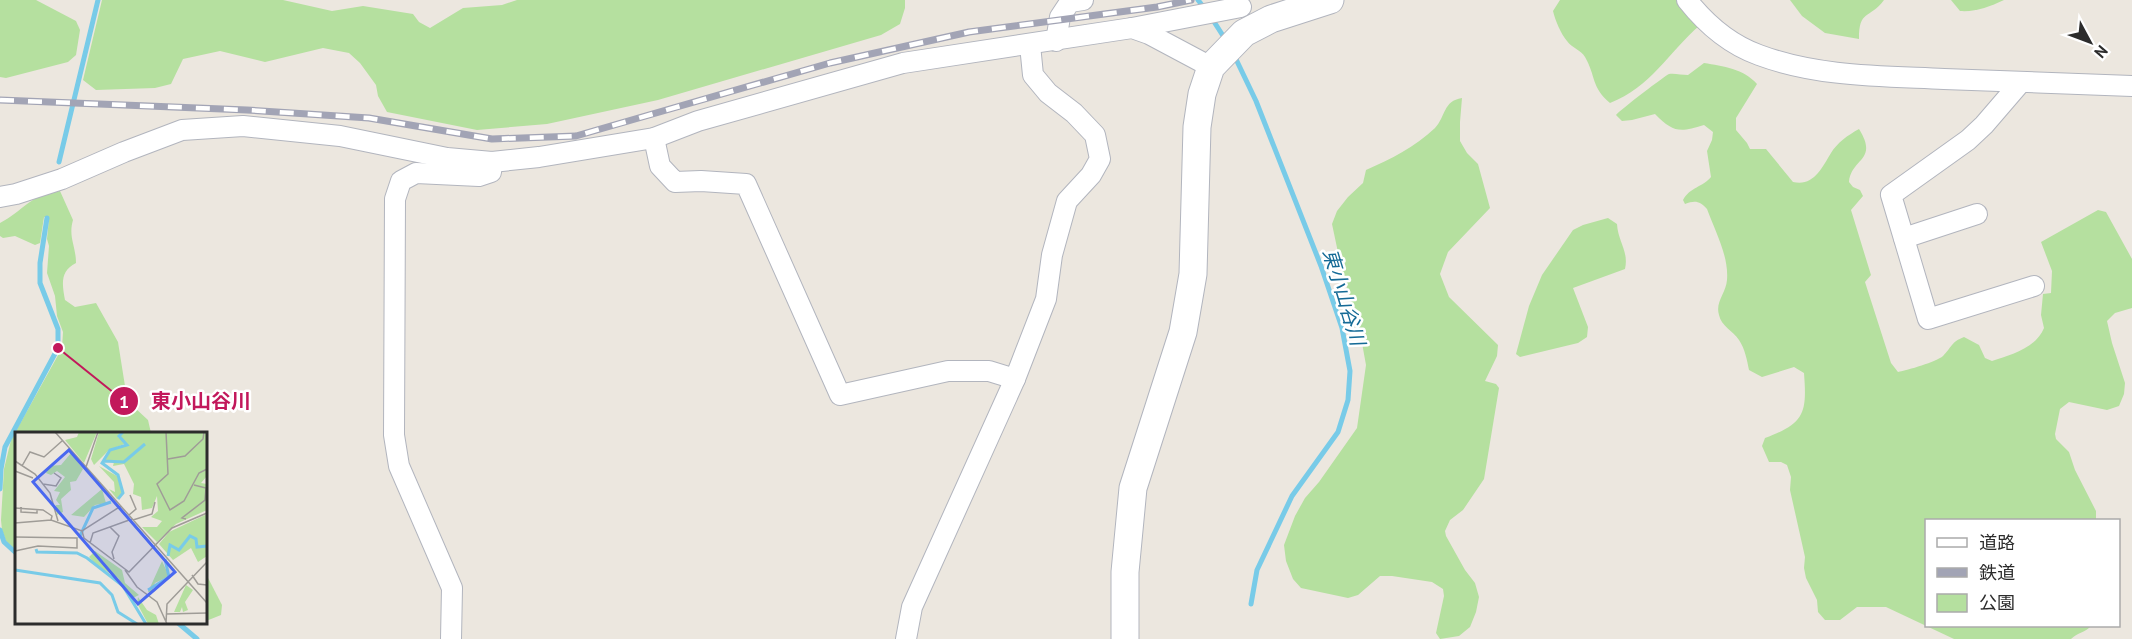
<svg xmlns="http://www.w3.org/2000/svg" width="2132" height="639" font-family="'PT Sans','Noto Sans JP',sans-serif">
<rect width="100%" height="100%" fill="#ece7df"/>
<g fill="#b5e09f">
<polygon points="0,0 36,0 76,21 80,30 76,55 68,62 6,78 0,77"/>
<polygon points="102,0 283,0 332,11 363,6 413,14 419,22 430,28 463,8 502,5 517,0 905,0 905,8 900,24 881,35 658,100 547,124 477,130 387,112 378,96 376,85 360,63 349,53 323,48 265,62 220,51 183,59 171,84 155,88 96,90 83,80"/>
<path d="M1560,0H1677L1700,25C1668,53 1651,87 1610,103C1591,87 1596,76 1585,57C1581,50 1572,48 1567,41C1561,34 1555,20 1553,11Z"/>
<path d="M1790,0H1884C1869,20 1859,9 1859,39L1825,33L1802,16Z"/>
<path d="M1951,0H2004C1989,7 1976,12 1960,11Z"/>
<path d="M1704,63C1723,66 1744,69 1757,84L1736,118V130L1747,143L1750,149H1766L1793,182C1813,187 1822,168 1831,153C1837,143 1848,135 1859,129C1879,161 1851,158 1849,182L1853,187L1860,190L1863,196L1851,210L1871,275L1865,282L1891,363L1898,372C1908,370 1936,362 1943,356C1952,347 1951,342 1964,337L1979,345L1985,358L1992,361C2011,355 2036,348 2044,328L2041,315L2043,294L2051,293L2052,271L2041,242L2098,210L2106,212L2132,259V308L2115,313L2107,321L2112,343L2125,383L2124,394L2119,406L2107,410L2069,402L2060,409L2055,434L2056,439L2069,452L2075,470L2096,511V520H1926V626H2091C2086,632 2077,633 2071,639H1954L1886,607H1857L1840,620H1825L1818,612L1817,600L1806,578L1804,568L1805,557L1790,490L1791,477L1787,465L1781,462H1769L1762,446L1765,438C1805,423 1807,413 1804,373L1794,367L1762,377L1749,370C1747,360 1745,349 1739,340C1733,331 1721,326 1719,315C1715,302 1726,293 1727,280C1729,256 1715,231 1707,209C1700,201 1695,200 1685,204L1683,200C1690,187 1703,187 1711,177L1707,151L1712,140L1713,132L1704,125C1679,133 1673,132 1655,114L1632,120L1622,121L1616,115C1620,110 1666,75 1669,74C1674,73 1682,75 1688,75Z"/>
<path d="M1462,98L1460,122V141L1467,153L1478,164L1490,208L1448,252L1440,274L1449,297L1498,345L1497,356L1485,381L1496,384L1499,388L1484,479L1463,510L1450,520L1445,531L1446,536L1465,570L1475,583L1479,597L1476,612L1470,627L1459,636L1440,639L1436,633L1444,596L1443,589L1432,582L1392,576H1380L1358,595L1348,598L1301,588L1293,579L1286,561L1284,545L1295,516L1305,498L1319,482L1357,428L1366,365L1358,321L1343,276L1332,224L1337,211L1348,197L1363,183L1366,170C1391,159 1415,147 1435,128C1446,116 1443,101 1462,98Z"/>
<path d="M60,191L73,220C68,237 76,246 76,263C60,271 62,284 65,300L75,307L96,303L118,342L125,386L135,408L148,420L151,433L16,434V550L6,541L2,530L1,520L4,469L11,440L62,348L63,332L57,316L55,296L47,273L49,246L47,239L49,218L44,217L40,243L35,245L15,236L3,238L0,236V223C22,212 33,192 60,191Z"/>
<path d="M1608,218L1617,224C1618,242 1629,251 1625,269L1573,288L1588,327L1587,337L1578,343L1520,357L1516,354L1529,306L1542,275L1553,259L1573,230L1583,225Z"/>
<polygon points="206,574 222,605 221,615 206,621"/>
</g>
<g fill="none" stroke-linecap="round" stroke-linejoin="round">
<g stroke="#78cbe8" stroke-width="5">
<polyline points="1198,0 1205,9"/>
<polyline points="1211,17 1227,42"/>
<polyline points="1234,55 1256,101 1321,266 1342,328 1350,371 1348,400 1338,432 1292,496 1257,570 1251,604"/>
<polyline points="59,162 98,0"/>
<polyline points="0,489 1,469 5,447 58,348 58,329 40,283 40,263 47,218"/>
<polyline points="0,530 4,542 16,553"/>
<polyline points="177,622 197,639"/>
</g>
<defs>
<g id="street">
<path d="M1687,0C1706,24 1731,45 1759,55C1818,77 1882,76 1944,79C2007,81 2069,84 2132,86"/>
<polyline points="1132,28 1241,7"/>
<polyline points="1056,41 1060,17 1070,2 1083,0"/>
<polyline points="2021,82 1984,125 1968,140 1891,195 1928,319 2034,286"/>
<polyline points="654,138 660,166 675,182 701,181 746,184 840,395 948,371 989,371 1015,379"/>
<polyline points="0,197 16,194 62,179 124,152 182,130 243,126 340,136 447,158 492,162 539,157 654,138 698,121 903,63 1132,28 1149,34 1211,67"/>
<polyline points="1904,238 1977,214"/>
<polyline points="451,639 452,588 399,466 394,435 395,199 401,181 416,173 479,176 491,172 492,162"/>
<polyline points="906,639 912,607 1015,379 1046,299 1052,255 1067,201 1091,175 1100,159 1095,135 1074,113 1048,93 1033,75 1030,45"/>
</g>
<polyline id="secondary" points="1125,639 1125,572 1133,488 1183,332 1193,274 1197,127 1202,94 1211,67 1244,33 1271,19 1330,0"/>
</defs>
<use href="#street" stroke="#b2b5be" stroke-width="22"/>
<use href="#secondary" stroke="#b2b5be" stroke-width="29"/>
<use href="#street" stroke="#fff" stroke-width="20"/>
<use href="#secondary" stroke="#fff" stroke-width="27"/>
<defs>
<polyline id="rail" points="0,100 247,110 369,118 492,139 576,136 830,63 969,32 1157,7 1191,0"/>
</defs>
<use href="#rail" stroke="#a2a4b5" stroke-width="7"/>
<use href="#rail" stroke="#fff" stroke-width="4.5" stroke-dasharray="14" stroke-linecap="butt"/>
</g>
<g text-anchor="middle" dominant-baseline="central" stroke-width="5" stroke-linejoin="round" paint-order="stroke">
<g font-size="20" font-style="italic" fill="#156a96" stroke="#fff">
<text transform="translate(1344 297) rotate(73)">東小山谷川</text>
</g>
</g>
<g transform="translate(15 432)">
<rect width="192" height="192" fill="#ece7df"/>
<path d="M64,0H82L69,31L50,8L62,5ZM84,0H106L103,5L112,11L94,18L79,33L76,27ZM109,0H192V44L186,51L192,52V78L161,92L142,110L127,95H142L147,89L136,85L143,79L142,64L137,76L127,78L126,65L118,62L119,52L109,32L98,34L99,30L90,28L95,19L113,13L104,4ZM56,21L68,37L61,49L55,50L56,58L46,67L48,80L42,83L41,73H45L41,68L45,60L39,59L50,45L42,39L36,43L31,41L34,34L46,33ZM84,34L102,44L108,61L102,67L94,57L100,60L99,50ZM87,57L91,71L80,73L69,85L56,83ZM192,82V124L183,130L176,116L158,128L144,112L154,100ZM80,119L107,138L110,151L124,163L116,167L103,146L82,134L74,125ZM147,129L154,144L140,151L137,160H133ZM171,153L178,158L170,170L173,178L168,180L167,175L165,180H159ZM123,165L132,178L141,183L144,192H133L122,171Z" fill="#b5e09f"/>
<path fill="none" stroke="#78cbe8" stroke-width="3" d="M88,29L109,30L130,12M103,67L108,61L103,43L87,31L95,18L112,13L104,4L108,0M64,106L78,76L96,70M21,117L22,120L62,121L72,126L108,154L131,192M153,124L155,113L164,118L175,104L181,107L182,115L192,114M0,138L85,151L97,163L103,180L122,192M133,158L154,145L150,127"/>
<path fill="none" stroke="#9f9c97" stroke-width="1.5" d="M40,0L192,171M151,0L153,42L142,52L155,78L169,69L184,41L192,37M153,27L170,24L188,7L189,0M0,29L20,42L35,61L43,89M7,34L15,20L29,25L47,9M71,35L83,0M0,39L18,46M28,52L41,54L46,46L39,41M6,75V80L22,81V77M0,76L28,78L37,84L36,88M114,83L121,77L115,63M171,87L167,86L190,68L191,56L179,53M118,88L137,82L140,70M0,91L36,88L67,99L106,74M95,95L104,104L97,120L99,127M67,99L69,106L114,140L157,96L192,81M0,105L62,106V116L23,114L0,119M75,111L78,101L117,87M110,138L122,155L142,170L152,192M177,143L183,152L192,153M151,182L192,181M151,191L152,172L192,130"/>
<path fill="#4968f0" fill-opacity="0.15" stroke="#4968f0" stroke-width="3" d="M54,18L160,140L123,172L18,50Z"/>
<rect width="192" height="192" fill="none" stroke="#2c2c2c" stroke-width="3"/>
</g>
<path fill="none" stroke="#c2185b" stroke-width="2" d="M58 348L124 401"/>
<g fill="#c2185b" stroke="#fff" stroke-width="2">
<circle cx="58" cy="348" r="6"/>
<circle cx="124" cy="401" r="15"/>
</g>
<g font-size="18" text-anchor="middle" font-weight="bold" fill="#fff">
<text x="124" y="408">1</text>
</g>
<g font-size="20" text-anchor="middle" font-weight="bold" fill="#c2185b" stroke="#fff" stroke-width="5" stroke-linejoin="round" paint-order="stroke">
<text x="201" y="408">東小山谷川</text>
</g>
<rect x="1925" y="519" width="195" height="108" fill="#ffffff" stroke="#ababab" stroke-width="1.5"/>
<rect x="1937" y="538" width="30" height="9" fill="#ffffff" stroke="#ababab" stroke-width="1.5"/>
<text x="1979" y="549" font-size="18" fill="#2c2c2c">道路</text>
<rect x="1937" y="568" width="30" height="9" fill="#a2a4b5" stroke="#ababab" stroke-width="1.5"/>
<text x="1979" y="579" font-size="18" fill="#2c2c2c">鉄道</text>
<rect x="1937" y="594" width="30" height="18" fill="#b5e09f" stroke="#ababab" stroke-width="1.5"/>
<text x="1979" y="609" font-size="18" fill="#2c2c2c">公園</text>
<g transform="translate(2090 42) rotate(131)" stroke="#ffffff" stroke-width="4.5" paint-order="stroke">
<path d="M0-4.5L10 22L0 15L-10 22Z" fill="#2c2c2c"/>
<text y="-9" font-size="16" font-weight="bold" text-anchor="middle" fill="#2c2c2c">N</text>
</g>
</svg>
